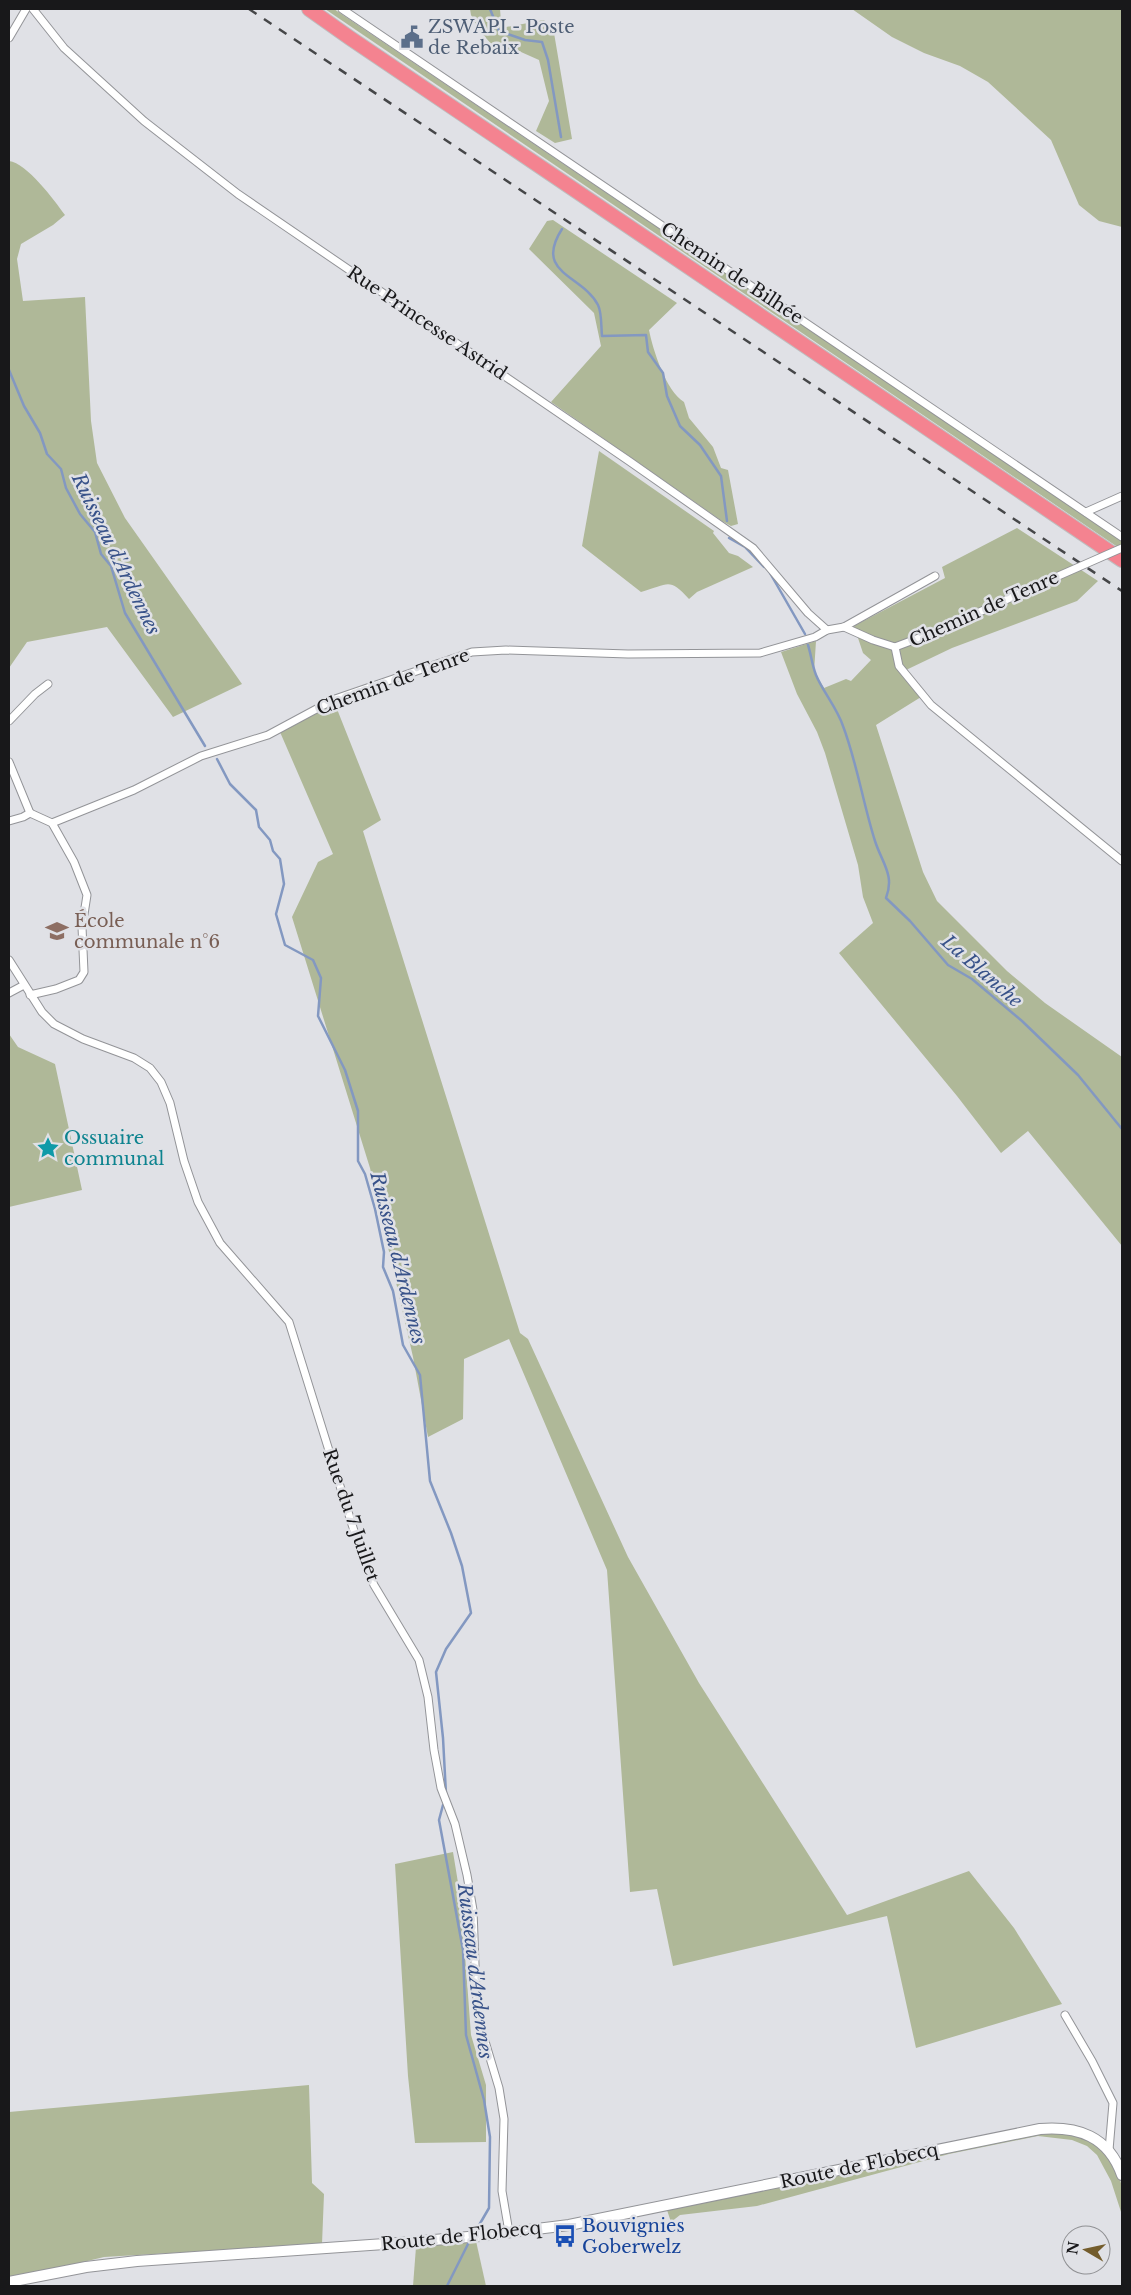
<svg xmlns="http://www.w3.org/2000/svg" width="1131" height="2295" font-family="'Libre Baskerville',serif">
<rect width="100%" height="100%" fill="#e0e1e6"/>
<g fill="#afb898">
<polygon points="325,9 334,9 1038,484 1122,541 1122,550"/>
<polygon points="470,9 500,9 501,22 506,27 544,20 554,33 572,139 555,143 536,131 549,101 539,60 521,52 493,46 479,30 471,15"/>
<polygon points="852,9 1122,9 1122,227 1099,221 1079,205 1051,140 988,82 960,66 924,53 892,37"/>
<path d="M9,161C27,163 54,200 65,215L53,225L21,244L17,259L23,301L85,297L91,421L97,463L125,518L242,684L173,717L107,627L27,642L9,668Z"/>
<path d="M553,220L677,303L649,330C653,350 666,391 684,402L689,418L713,447L721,468L728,470L738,524L731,526L722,521L551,402L601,346L594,313L529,249L547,221Z"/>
<path d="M599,451L714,531L713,533L729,553L738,556L753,567L697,592L689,599C669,577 669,584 641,592L582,546Z"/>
<polygon points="1017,528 1098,581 1077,601 952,648 906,670 921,697 876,725 923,872 937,901 1007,971 1045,1003 1122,1057 1122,1246 1028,1131 1001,1153 957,1096 839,953 873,923 863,897 858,865 825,753 817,732 797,694 781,652 816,641 814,672 824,688 846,679 851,681 871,660 863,653 854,626 945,578 942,567"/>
<polygon points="335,704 381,820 363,831 520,1333 528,1339 628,1557 699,1683 847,1915 969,1871 1014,1928 1062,2004 916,2048 887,1916 673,1966 657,1889 630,1892 607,1570 509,1339 464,1359 463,1419 428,1437 413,1357 370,1168 292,917 318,862 333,854 280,732"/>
<polygon points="9,1034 18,1047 55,1064 82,1190 9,1207"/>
<polygon points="453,1852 461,1901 471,2035 486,2085 486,2142 415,2143 408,2076 395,1864"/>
<polygon points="309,2085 312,2183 324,2194 322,2244 104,2257 9,2280 9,2112"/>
<path d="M1045,2132C1055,2133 1066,2132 1076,2135C1098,2141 1119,2165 1122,2188C1123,2197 1122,2206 1122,2215L1111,2181L1097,2155L1087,2146L1072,2140L1038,2136L949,2154L757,2206L680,2215L671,2222L667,2210Z"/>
<polygon points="476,2241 486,2286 413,2286 416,2247"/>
</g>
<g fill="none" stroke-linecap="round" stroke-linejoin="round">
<g stroke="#8398c1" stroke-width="2.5">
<polyline points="490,9 499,31 525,40 542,42 548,60 561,137"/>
<path d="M562,229C533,274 583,275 598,305C602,313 601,327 602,336L646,335L648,352L663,373L667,396L680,426L700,445L721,476L727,521"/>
<polyline points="9,370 24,406 40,433 47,454 61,469 66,488 80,514 95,532 101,554 111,566 125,613 205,746"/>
<polyline points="729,538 745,547 764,567"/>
<polyline points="770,573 805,634"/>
<path d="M808,645C811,654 812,665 816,675C823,692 837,708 843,726C857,763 863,803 875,841C882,863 895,875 886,898L910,921L948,965L972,979L1022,1021L1078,1075L1122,1129"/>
<polyline points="217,759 230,784 256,810 259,827 270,840 273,851 280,859 284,884 276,914 285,945 313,960 321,978 318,1016 345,1070 358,1111 358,1161 365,1174 375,1209 384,1252 383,1267 393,1291 403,1345 420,1375 430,1481 451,1533 462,1566 471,1613 446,1649 436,1672 443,1738 446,1794"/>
<polyline points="443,1805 439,1820 463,1950 466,2035 484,2100 490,2137 489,2208 478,2227"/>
<polyline points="447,2286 469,2242"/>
</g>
<defs>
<g id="street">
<polyline points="33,9 64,48 144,121 238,194 629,461 753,548 808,613 827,630"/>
<polyline points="342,9 1122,537"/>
<polyline points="9,38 26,9"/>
<polyline points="1086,512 1122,496"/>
<polyline points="844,627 873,640 895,647 940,630 1056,577"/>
<polyline points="895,647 899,666 931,705 1122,861"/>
<polyline points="9,721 35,694 48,684"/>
<polyline points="9,762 30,813"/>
<polyline points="9,821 23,817 30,813"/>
<polyline points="52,823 134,790 201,756 268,735 335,699 472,652 506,650 628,654 760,653 815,637 827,630 844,627 935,576"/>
<polyline points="9,960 42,1012 54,1024 83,1039 134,1058 150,1068 161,1082 170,1103 184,1161 198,1202 220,1243 289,1322 364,1563 374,1585 419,1660 428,1697 434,1750 441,1788 455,1824 467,1875 473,1910 476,1991 481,2028 499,2088 504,2119 502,2191 509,2232"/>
<polyline points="9,993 24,985"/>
<polyline points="30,995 56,989 79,980 84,972 82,927 87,895 74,862 52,823 30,813"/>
<polyline points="1065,2015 1092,2061 1113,2103 1109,2150"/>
</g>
<path id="secondary" d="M9,2282L86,2267L137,2261L399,2243L480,2236L569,2225L1040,2129C1078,2126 1108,2136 1122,2175"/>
<polyline id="highway" points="309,9 350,38 1122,560"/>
</defs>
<use href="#street" stroke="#939498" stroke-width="9"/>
<use href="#secondary" stroke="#939498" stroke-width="12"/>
<use href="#highway" stroke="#bebebf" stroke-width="16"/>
<use href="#street" stroke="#fff" stroke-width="7"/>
<use href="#secondary" stroke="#fff" stroke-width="10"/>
<use href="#highway" stroke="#f48390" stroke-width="14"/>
<polyline stroke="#454648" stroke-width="2.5" stroke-dasharray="9 9" stroke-linecap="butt" points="249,9 1122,591"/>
<defs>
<polyline id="street-bridge" points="1056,577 1122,548"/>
</defs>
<use href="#street-bridge" stroke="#939498" stroke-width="9" stroke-linecap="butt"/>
<use href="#street-bridge" stroke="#fff" stroke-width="7"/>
</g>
<defs>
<symbol id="civic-bare" viewBox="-9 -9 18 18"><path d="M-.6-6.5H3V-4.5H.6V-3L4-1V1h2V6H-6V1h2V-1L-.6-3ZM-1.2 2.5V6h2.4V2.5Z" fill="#5c6f8a" stroke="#e0e1e6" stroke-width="2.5" paint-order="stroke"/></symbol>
<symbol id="school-bare" viewBox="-9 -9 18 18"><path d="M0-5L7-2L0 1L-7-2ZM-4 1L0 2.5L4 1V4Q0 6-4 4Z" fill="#8d6e63" stroke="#e0e1e6" stroke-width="2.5" paint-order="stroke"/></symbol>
<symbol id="sight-bare" viewBox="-9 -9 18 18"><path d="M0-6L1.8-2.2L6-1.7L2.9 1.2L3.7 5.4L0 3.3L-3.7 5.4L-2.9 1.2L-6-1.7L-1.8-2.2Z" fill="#0f9aa8" stroke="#e0e1e6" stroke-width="2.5" paint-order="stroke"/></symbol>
<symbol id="bus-bare" viewBox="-9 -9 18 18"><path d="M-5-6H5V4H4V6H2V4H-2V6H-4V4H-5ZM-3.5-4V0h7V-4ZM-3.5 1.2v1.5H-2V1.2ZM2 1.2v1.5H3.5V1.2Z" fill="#1a4fb4" stroke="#e0e1e6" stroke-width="2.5" paint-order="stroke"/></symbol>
</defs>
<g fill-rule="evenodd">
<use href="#civic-bare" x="396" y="21" width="32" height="32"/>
<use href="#school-bare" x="41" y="915" width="32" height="32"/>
<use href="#sight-bare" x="32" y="1132" width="32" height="32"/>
<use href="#bus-bare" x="549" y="2220" width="32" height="32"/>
</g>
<g text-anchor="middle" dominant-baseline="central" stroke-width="5" stroke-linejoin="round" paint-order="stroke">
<g font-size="18" fill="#4e5e75" stroke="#e0e1e6" text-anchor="start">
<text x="428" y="27">ZSWAPI - Poste<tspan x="428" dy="21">de Rebaix</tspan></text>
</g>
<g font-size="18" fill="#18181a" stroke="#e0e1e6">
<text transform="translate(732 273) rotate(34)">Chemin de Bilhée</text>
<text transform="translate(427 323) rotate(34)">Rue Princesse Astrid</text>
<text transform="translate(984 609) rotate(-24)">Chemin de Tenre</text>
<text transform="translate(393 682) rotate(-20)">Chemin de Tenre</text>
<text transform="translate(351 1515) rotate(71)">Rue du 7 Juillet</text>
<text transform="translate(859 2166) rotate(-12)">Route de Flobecq</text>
<text transform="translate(461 2236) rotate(-6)">Route de Flobecq</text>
</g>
<g font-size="18" fill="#785e54" stroke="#e0e1e6" text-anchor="start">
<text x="74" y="921">École<tspan x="74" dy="21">communale n°6</tspan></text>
</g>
<g font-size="18" fill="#0d838f" stroke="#e0e1e6" text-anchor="start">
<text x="64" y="1138">Ossuaire<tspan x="64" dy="21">communal</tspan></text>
</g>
<g font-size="18" fill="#164399" stroke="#e0e1e6" text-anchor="start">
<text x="582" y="2226">Bouvignies<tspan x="582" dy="21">Goberwelz</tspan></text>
</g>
<g font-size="19" font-style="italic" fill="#385289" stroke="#e0e1e6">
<text transform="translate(116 554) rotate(64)">Ruisseau d'Ardennes</text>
<text transform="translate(982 971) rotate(41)">La Blanche</text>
<text transform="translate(398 1258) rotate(76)">Ruisseau d'Ardennes</text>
<text transform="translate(475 1971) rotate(83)">Ruisseau d'Ardennes</text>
</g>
</g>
<rect width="1131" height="2295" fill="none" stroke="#18181a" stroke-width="20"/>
<g transform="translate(1086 2250) rotate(279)"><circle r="24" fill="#e0e1e6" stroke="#909194"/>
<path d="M0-4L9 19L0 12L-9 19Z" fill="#735c2c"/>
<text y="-8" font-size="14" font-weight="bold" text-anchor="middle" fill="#18181a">N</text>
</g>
</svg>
